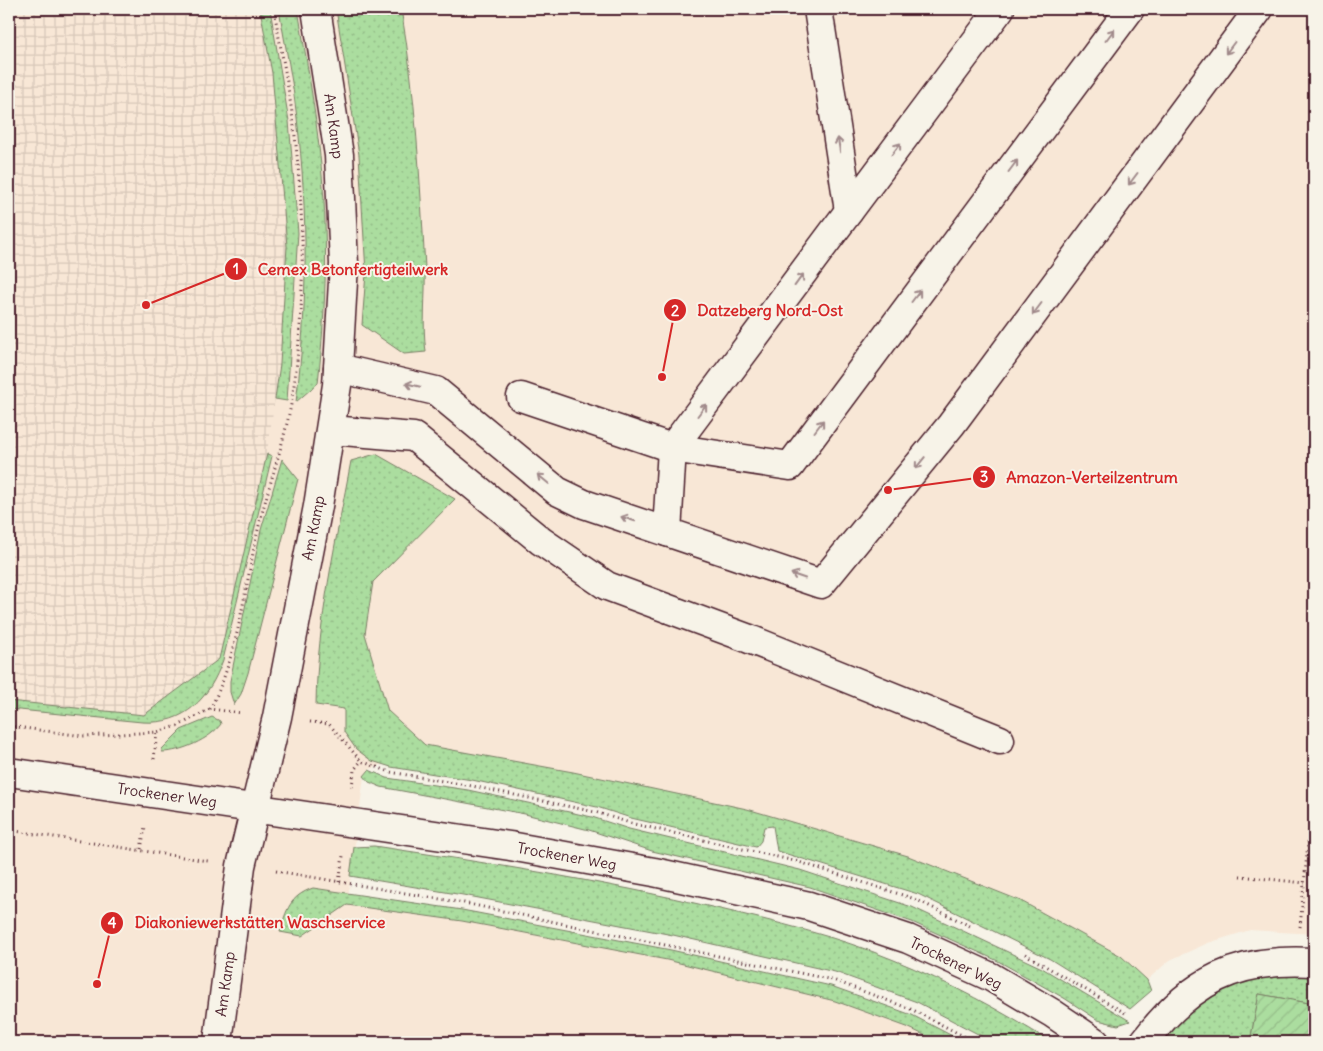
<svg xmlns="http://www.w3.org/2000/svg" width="1323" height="1051" font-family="Delius,sans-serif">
<defs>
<pattern id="industrial-grid" width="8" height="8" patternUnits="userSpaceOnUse" patternTransform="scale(1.25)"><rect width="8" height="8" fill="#f8e7d6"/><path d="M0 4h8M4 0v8" fill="none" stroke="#d6c6b8"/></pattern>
<pattern id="grass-dots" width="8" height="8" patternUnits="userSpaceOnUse" patternTransform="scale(1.25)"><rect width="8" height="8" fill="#abdd9f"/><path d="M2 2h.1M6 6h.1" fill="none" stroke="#95bd89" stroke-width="1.8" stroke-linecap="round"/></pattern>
<pattern id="garden-furrows" width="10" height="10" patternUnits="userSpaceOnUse" patternTransform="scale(1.25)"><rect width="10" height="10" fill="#abdd9f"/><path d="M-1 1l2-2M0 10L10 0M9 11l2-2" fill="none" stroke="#95bd89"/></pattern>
</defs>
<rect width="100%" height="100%" fill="#f7f3e8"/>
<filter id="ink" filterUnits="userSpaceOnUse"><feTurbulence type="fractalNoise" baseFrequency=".02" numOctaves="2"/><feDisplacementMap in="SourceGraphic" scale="10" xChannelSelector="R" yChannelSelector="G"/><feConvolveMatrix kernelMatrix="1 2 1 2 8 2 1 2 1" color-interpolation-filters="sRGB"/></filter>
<g filter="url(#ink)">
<polygon fill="#f8e7d6" points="9,9 1314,9 1314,934 1250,930 1208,943 1170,960 1147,980 1121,956 1021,901 908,856 747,809 573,772 425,745 369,770 364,776 347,905 462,921 667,960 835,1001 907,1027 938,1042 9,1042"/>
<polygon fill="url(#industrial-grid)" points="9,9 260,9 272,73 287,246 280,364 264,473 219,659 144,715 9,701"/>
<g fill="url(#grass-dots)" stroke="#7a7e65">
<polygon points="260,9 270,9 289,121 298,233 287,401 275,399 280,364 287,246 272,73"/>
<path d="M279,9H298C306,58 315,107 320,156C329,231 326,308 318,383L296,402C308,307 308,212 297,118C293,81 285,45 279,9Z"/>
<path d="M336,9H401C416,94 420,181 425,268C426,296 422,324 426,352L404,354L362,325L366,273L359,155Z"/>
<path d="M267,454L272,456L223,660C209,698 186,725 142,722L9,709V701L144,715L219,659Z"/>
<path d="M376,454L455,499L373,582L365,634L388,711L425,745L573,772L747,809L908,856L1021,901L1121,956L1147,980L1151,991L1130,1009L1050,959L918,894L777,851L773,826L764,827L761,841L756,847L631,818L597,807L472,780L391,767L372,761L356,749L344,732V709L316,705C317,622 336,542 351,461Z"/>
<polygon points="282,459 298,479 248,673 241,694 234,705 230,692 230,681 261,530"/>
<path d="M212,717L220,721L221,724C210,739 181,752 162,752V749L181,730Z"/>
<polygon points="369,770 387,778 468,790 592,817 629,829 800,870 912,907 1042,968 1130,1021 1118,1025 1098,1020 1064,998 998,961 912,922 810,887 652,851 589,830 525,814 381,787 369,782 364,776"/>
<path d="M374,846C489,863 603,881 716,908C776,922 836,936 894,960C948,982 1002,1011 1051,1042H993L917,1002L835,972L673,935L463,895L350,876L354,847Z"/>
<path d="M313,888L462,910L671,950L831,986L912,1015L964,1042H939L907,1027L835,1001L667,960L462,921L347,905L302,936L280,932C286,910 290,896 313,888Z"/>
<path d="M1269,975H1314V1004L1259,994L1250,1042H1163C1186,1001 1225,986 1269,975Z"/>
</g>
<polygon fill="url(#garden-furrows)" stroke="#7a7e65" points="1259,994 1314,1004 1314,1042 1250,1042"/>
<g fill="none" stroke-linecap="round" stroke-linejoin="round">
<defs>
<g id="minor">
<polyline points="818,9 849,211"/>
<polyline points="338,368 436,391 557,491 584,504 821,584 951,425 1259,9"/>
<polyline points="521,397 672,448 790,466 1130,9"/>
<polyline points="331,430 414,437 541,541 607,586 747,638 1000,740"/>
<polyline points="667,532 672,448 1000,9"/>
<polyline points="9,772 510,846 654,872 809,906 908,939 991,977 1052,1013 1095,1042"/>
<polyline points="218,1042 241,866 277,717 318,506 337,385 344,264 339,155 316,9"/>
<path d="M1144,1042C1190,981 1237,957 1314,962"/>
</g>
</defs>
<use href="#minor" stroke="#4a1f2b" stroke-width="31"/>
<g stroke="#4a1f2b" stroke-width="3" stroke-dasharray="1 4" stroke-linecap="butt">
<path d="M210,709C238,656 244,592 257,534C267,489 284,445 292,399C306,308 305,212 293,120C288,83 280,46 274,9"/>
<polyline points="310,722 329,724 361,761 390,772 472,786 595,812 630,823 799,862 915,899 972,927"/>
<polyline points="9,726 83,736 157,732 178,726 210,709 242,713"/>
<polyline points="154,759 157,732"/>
<polyline points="352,787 354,770 361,761"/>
<polyline points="9,830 208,861"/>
<polyline points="141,849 145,827"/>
<polyline points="276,871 464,903 833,980 913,1010 975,1042"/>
<polyline points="1240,876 1305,883"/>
<polyline points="339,882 343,856"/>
<polyline points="1300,927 1310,822 1314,811"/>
<polyline points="1025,954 1125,1013"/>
</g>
<use href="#minor" stroke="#f7f3e8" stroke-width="28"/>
</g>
<defs><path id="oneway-shaft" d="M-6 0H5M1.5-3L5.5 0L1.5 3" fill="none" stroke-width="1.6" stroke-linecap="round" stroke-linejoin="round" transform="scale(1.25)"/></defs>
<g stroke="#a0898a">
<use href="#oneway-shaft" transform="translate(1110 35) rotate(-53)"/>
<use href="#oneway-shaft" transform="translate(1230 48) rotate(127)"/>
<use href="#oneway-shaft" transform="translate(839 145) rotate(-99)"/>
<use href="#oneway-shaft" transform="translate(896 149) rotate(-53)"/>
<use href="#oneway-shaft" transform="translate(1013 166) rotate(-53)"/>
<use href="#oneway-shaft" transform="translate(1133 179) rotate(127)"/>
<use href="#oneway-shaft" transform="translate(799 280) rotate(-54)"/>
<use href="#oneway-shaft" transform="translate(916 296) rotate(-53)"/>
<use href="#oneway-shaft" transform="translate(1037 309) rotate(127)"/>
<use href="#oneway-shaft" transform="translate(413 385) rotate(-167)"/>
<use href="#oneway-shaft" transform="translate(702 410) rotate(-53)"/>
<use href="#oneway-shaft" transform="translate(819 426) rotate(-53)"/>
<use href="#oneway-shaft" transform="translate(920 463) rotate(129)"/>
<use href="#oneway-shaft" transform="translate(543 479) rotate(-140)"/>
<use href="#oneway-shaft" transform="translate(628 519) rotate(-162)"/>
<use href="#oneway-shaft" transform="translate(798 576) rotate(-161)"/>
</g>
</g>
<g text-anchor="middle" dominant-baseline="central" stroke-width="4" stroke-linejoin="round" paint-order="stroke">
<g font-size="15" fill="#4a1f2b" stroke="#f7f3e8">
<text transform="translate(334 126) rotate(82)">Am Kamp</text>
<text transform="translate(313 528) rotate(-79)">Am Kamp</text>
<text transform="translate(167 795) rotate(8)">Trockener Weg</text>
<text transform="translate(567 856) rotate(10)">Trockener Weg</text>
<text transform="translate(956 963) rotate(26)">Trockener Weg</text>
<text transform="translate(225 984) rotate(-82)">Am Kamp</text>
</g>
</g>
<path fill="none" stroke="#d62828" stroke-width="2" d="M146 305L236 269M662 377L675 310M888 490L984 477M97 984L112 923"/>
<g fill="#d62828" stroke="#f7f3e8" stroke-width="2">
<circle cx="146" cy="305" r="5"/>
<circle cx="662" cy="377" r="5"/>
<circle cx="888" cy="490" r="5"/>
<circle cx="97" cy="984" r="5"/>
<circle cx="236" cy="269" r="12"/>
<circle cx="675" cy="310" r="12"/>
<circle cx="984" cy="477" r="12"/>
<circle cx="112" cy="923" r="12"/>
</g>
<g font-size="15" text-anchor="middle" font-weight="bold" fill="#fff">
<text x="236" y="274">1</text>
<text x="675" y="316">2</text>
<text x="984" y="482">3</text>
<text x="112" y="928">4</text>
</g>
<g font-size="16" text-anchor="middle" font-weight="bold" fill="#d62828" stroke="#f7f3e8" stroke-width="4" stroke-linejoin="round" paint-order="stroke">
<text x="353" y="275">Cemex Betonfertigteilwerk</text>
<text x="770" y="316">Datzeberg Nord-Ost</text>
<text x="1092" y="483">Amazon-Verteilzentrum</text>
<text x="260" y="928">Diakoniewerkstätten Waschservice</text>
</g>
<rect width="1323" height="1051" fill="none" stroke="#f7f3e8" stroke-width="30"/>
<rect x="15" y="15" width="1293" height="1021" fill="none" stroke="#4a1f2b" stroke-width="2" filter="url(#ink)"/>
</svg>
